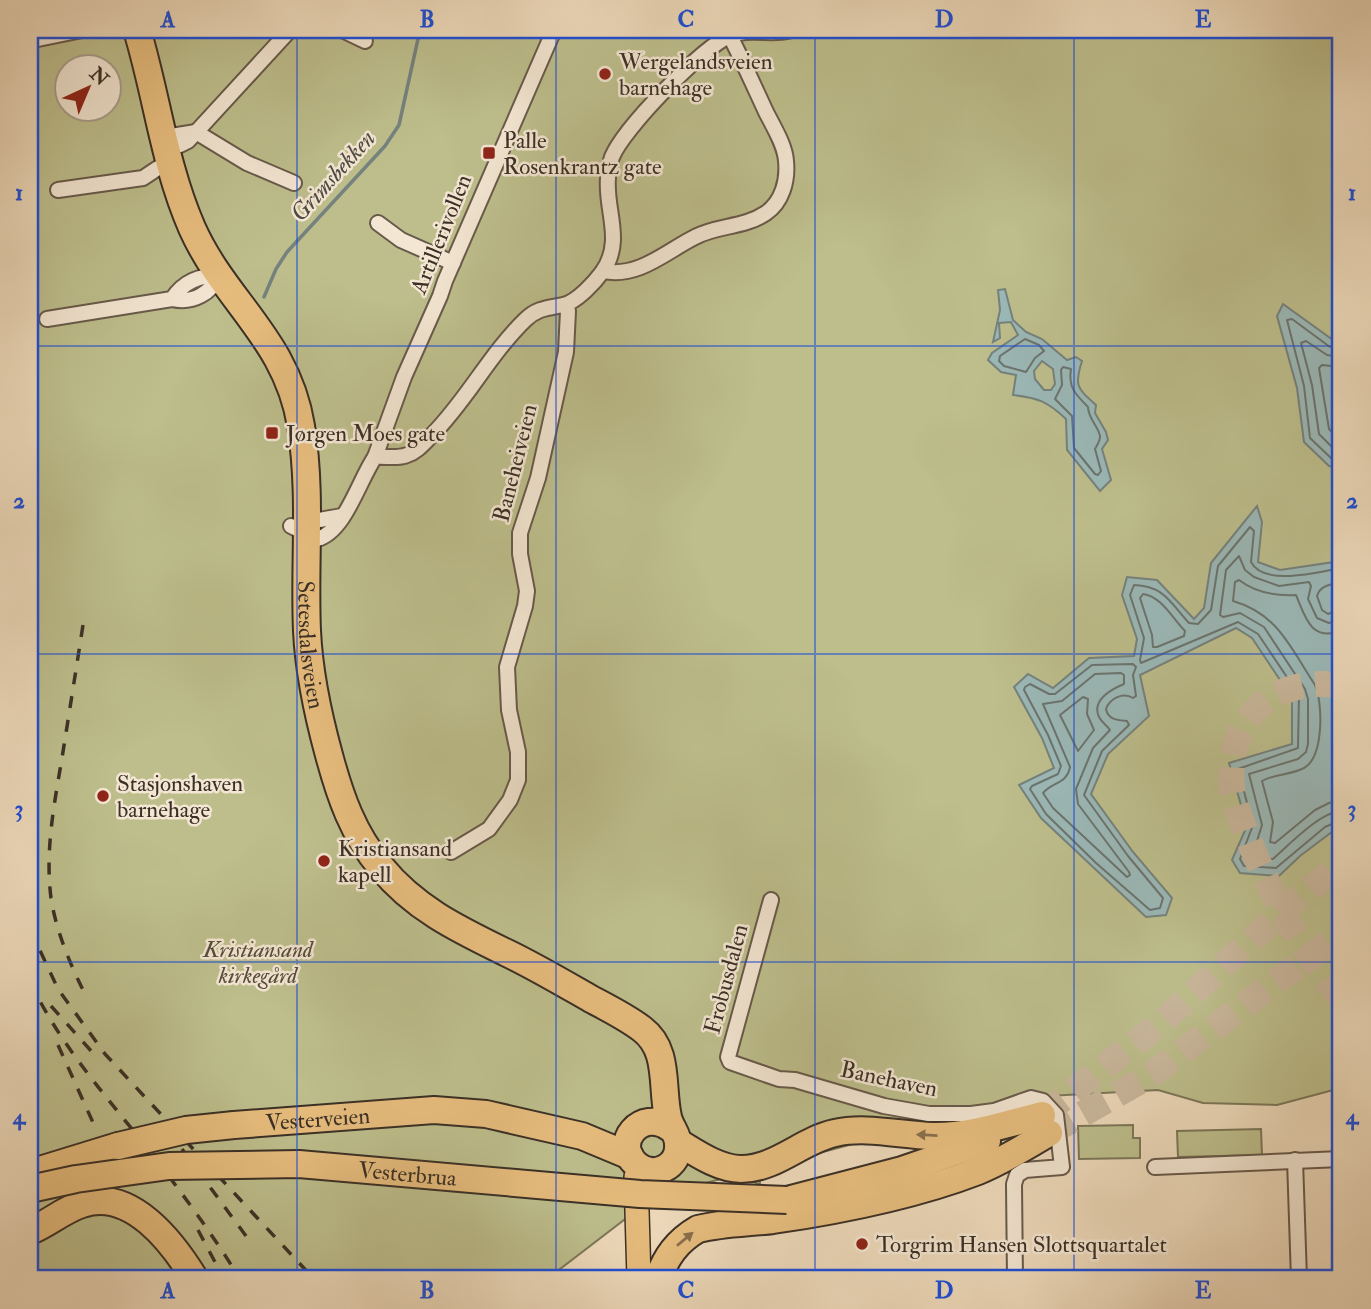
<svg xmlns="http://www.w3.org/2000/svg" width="1371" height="1309" font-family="'IM FELL Double Pica',serif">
<rect width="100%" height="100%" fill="#edd9ba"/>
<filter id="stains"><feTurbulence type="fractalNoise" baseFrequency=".00286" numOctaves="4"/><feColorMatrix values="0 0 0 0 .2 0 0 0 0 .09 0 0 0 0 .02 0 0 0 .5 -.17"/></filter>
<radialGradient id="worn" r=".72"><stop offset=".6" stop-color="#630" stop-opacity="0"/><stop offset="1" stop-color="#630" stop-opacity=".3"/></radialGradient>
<g fill="#bdbe8c" stroke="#7c7759" stroke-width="2" fill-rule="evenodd">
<path d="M30,30H1341V1088L1277,1105L1203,1103L1158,1090L1029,1097L759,1169L760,1185L739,1174L654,1197L547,1279H30ZM66,66H108V108H66Z"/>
<polygon points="1334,1120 1341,1120 1341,1152 1335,1153"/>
<polygon points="1133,1125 1133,1138 1140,1138 1140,1158 1079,1159 1078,1126"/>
<polygon points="1261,1129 1262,1155 1178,1157 1177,1131"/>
</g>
<g fill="#9bb9b8" stroke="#75827e" stroke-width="2" fill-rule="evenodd">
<path d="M1005,289L1013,320L1026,332L1042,339L1067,360L1076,357L1082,361C1074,386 1077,388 1096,405L1095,413L1106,432L1108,440L1102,449L1111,480L1100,491L1067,450L1066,419C1047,401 1038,398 1013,395L1016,375L1001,372L988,360L992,353L1018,335L1011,322L999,323L1000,338L993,342L1000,310L998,290ZM1042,361L1053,369L1055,384L1051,390H1044L1035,379L1034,371Z"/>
<polygon points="1283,304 1333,340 1341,341 1341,468 1329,466 1304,442 1297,388 1277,316"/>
<polygon points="1257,506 1262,522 1258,562 1280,570 1341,561 1341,825 1300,856 1279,876 1240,873 1232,860 1247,826 1229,763 1292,744 1292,698 1252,638 1236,628 1140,675 1149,716 1108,754 1091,794 1133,852 1172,898 1166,915 1146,917 1041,818 1019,785 1054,768 1042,738 1014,687 1028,674 1053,688 1089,658 1134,656 1137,639 1122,595 1127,577 1157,580 1194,619 1204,608 1211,563"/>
</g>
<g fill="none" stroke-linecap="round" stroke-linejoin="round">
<g stroke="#6b746f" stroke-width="2">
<polygon points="1025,339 1039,345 1044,351 1035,358 1026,372 1004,366 999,361 1000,356"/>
<polyline points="1341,348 1330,347 1292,319 1287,320 1304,386 1310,438 1332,459 1341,461"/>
<polyline points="1341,357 1327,355 1306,341 1301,343 1312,385 1319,434 1336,451 1341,452"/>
<path d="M1063,367L1071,369C1068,387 1075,394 1088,407C1088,419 1100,428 1100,437C1100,441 1097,445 1095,449L1101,471L1098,475L1095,474L1074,448L1072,416L1055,399L1062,385L1061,370Z"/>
<polyline points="1341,367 1322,365 1319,368 1329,429 1341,442"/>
<path d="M1341,568C1319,572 1264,587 1251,562L1254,531L1250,527L1218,566L1211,610L1198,624L1189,623C1170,602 1164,586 1134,585L1130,595L1144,638L1140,660L1141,663L1238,622L1258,634L1299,695L1298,748L1238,769L1253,825L1240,859L1244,866L1276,868L1325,827L1341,820"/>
<path d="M1341,586C1333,581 1319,587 1317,596L1322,610L1328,614L1336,611L1341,601"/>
<path d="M1143,594C1161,596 1173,619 1185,631L1184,636L1157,647H1153L1152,635L1140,598Z"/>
<path d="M1341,619L1329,623L1317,618L1308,599L1311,586L1309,582L1279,586L1254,577L1245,570L1239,556L1226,570L1220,615L1223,617L1240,613L1264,627L1305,689L1308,699V744L1306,752L1298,759L1249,774L1262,825L1252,857L1273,859C1289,845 1320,812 1341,811"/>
<path d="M1341,631C1310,642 1305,616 1296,595C1275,596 1256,593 1239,580L1235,582L1233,601C1278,614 1290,647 1315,685C1323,703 1324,757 1304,768C1291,775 1274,774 1262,781L1273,822L1270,842L1275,843L1315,810L1329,803L1341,801"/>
<path d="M1133,664L1136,667L1133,675L1136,696L1133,698C1123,692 1110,698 1106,709C1108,720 1118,720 1127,721L1129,725L1102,751L1084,795L1128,856L1163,898L1160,908L1150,910L1096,863L1046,814L1030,789L1032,786L1058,774L1061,766L1048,735L1024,690L1025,687L1030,684L1049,694H1055L1092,665Z"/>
<path d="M1121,673L1124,675V684C1112,689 1091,700 1099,717C1102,723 1107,725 1110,730L1093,748L1076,789L1078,804L1129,872L1130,875L1127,877L1053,808L1043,793C1052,782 1067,784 1070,767L1043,704L1062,701L1095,674Z"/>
<polygon points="1083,697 1088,699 1087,714 1094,730 1078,751 1060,715"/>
</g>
<polyline stroke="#75827e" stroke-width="3.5" points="264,297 276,269 287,252 385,146 399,125 420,30"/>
<g stroke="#c9b79c" stroke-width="26" stroke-dasharray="26 13" stroke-linecap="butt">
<path d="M1341,686C1314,680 1283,687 1261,705C1237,725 1229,756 1232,787C1233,800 1239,814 1244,827C1267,889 1299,946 1341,998"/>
<polyline points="1042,1115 1161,1023 1286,908 1341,864"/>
<polyline points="1049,1133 1151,1075 1341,933"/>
</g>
<defs>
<g id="street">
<polyline points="342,30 365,41"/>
<polyline points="38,39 82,30"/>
<polyline points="196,132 247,163 294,183"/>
<polyline points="159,138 196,132"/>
<polyline points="162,147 180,145 188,141 290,30"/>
<polyline points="58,190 143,178 158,168"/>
<polyline points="378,223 401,240 453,263"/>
<path d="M603,271C639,278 665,252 695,237C717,225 744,228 766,213C782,202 788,181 786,161C785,145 773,126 766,112C753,84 741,57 727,30"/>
<path d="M47,319L172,299C193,304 211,293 220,275C199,276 184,281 172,299"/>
<polyline points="375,457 404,377 440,296 445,281 554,30"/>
<polyline points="302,523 342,516"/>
<path d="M291,526L317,539C345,532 359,480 375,457C385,456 398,459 407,455C417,452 424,443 432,435C467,400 489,355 525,320C537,308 548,308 563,305C577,302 595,282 603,271C624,240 605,210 608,178C608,172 610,163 612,157C624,128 701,49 729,36C748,27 773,36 792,30"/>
<polyline points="451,852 489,829 510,800 518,780 518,752 509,710 507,667 525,606 527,591 520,554 520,533 538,478 566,352 568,311 564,305"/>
<polyline points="771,900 728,1057 730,1062 779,1079 795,1080 884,1106 929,1114 971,1114 994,1111 1031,1098 1043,1101 1056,1115 1062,1167 1025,1170 1017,1175 1014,1184 1015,1279"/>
<polyline points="1295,1160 1299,1279"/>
<polyline points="1155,1167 1341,1159"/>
</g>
<polyline id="primary" points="636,1177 639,1279"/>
<g id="highway">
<path id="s1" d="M137,30C157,96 164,164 192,228C225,302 287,339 301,426C312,494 304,563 307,631C309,673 318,715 329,755C340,796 353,834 381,867C415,909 460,930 507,953C536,967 563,983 591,999C608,1008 626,1017 642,1029C670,1050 661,1087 668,1117C670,1127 678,1134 678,1144C680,1167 653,1179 637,1165C611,1144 641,1107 670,1128"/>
<path id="s2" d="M234,1125L434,1110L486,1114L582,1136L630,1156"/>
<path d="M678,1142C696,1153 719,1169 741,1169C776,1169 802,1140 835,1133C866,1126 900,1135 932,1136C969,1137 1006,1124 1042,1115"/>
<polyline points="30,1173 118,1146"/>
<polyline points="787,1200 902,1170 987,1141"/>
<path d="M30,1231C48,1224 63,1210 82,1204C131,1187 173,1243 195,1279"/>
<path d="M658,1279C666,1257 677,1241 698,1229C723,1223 748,1223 773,1220C842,1210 913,1196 978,1171C1003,1161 1026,1146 1049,1133"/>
</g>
</defs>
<use href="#street" stroke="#685a4b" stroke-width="18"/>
<use href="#primary" stroke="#3b3026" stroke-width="26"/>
<use href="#highway" stroke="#3b3026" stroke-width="30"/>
<use href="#street" stroke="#f3e6d2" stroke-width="14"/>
<use href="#primary" stroke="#e6bc7d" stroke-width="23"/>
<use href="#highway" stroke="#e6bc7d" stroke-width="26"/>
<g stroke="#3b3026" stroke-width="3.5" stroke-dasharray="12 12" stroke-linecap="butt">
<path d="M83,625C76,670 69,714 62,758C54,805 45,851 51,898C56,931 70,964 85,994"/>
<polyline points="30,929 58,989 105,1054 314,1279"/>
<path d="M30,981C57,1040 100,1089 140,1139C176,1185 210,1230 240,1279"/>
<polyline points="51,1006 93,1053"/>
<polyline points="58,1045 95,1127"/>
<polyline points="182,1149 246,1236"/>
<polyline points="198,1230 224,1279"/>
</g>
<defs>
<g id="highway-bridge">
<polyline points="118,1146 186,1130 234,1125"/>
<path id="s3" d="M30,1189L76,1179L169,1166L299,1164L640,1194L787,1200"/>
</g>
</defs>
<use href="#highway-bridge" stroke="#3b3026" stroke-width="30" stroke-linecap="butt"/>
<use href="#highway-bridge" stroke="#e6bc7d" stroke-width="26"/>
</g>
<defs><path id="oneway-solid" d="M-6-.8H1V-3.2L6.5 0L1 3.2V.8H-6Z" transform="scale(1.75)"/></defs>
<g fill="#886f4d">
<use href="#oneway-solid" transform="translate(927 1135) rotate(-177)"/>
<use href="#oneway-solid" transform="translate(685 1239) rotate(-40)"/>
</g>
<path fill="none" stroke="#1d4ed8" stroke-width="2" stroke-opacity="0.55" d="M297,30V1279M556,30V1279M815,30V1279M1074,30V1279M30,346H1341M30,654H1341M30,962H1341"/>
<g fill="#8f2418" stroke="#f3e6d2" stroke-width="2.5">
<circle cx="605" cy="74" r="7"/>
<rect x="482" y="146" width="14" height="14" rx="3.5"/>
<rect x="265" y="426" width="14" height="14" rx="3.5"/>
<circle cx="103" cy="796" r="7"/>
<circle cx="324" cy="861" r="7"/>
<circle cx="862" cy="1244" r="7"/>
</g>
<g text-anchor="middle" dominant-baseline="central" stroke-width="5" stroke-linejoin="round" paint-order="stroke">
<g font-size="23" fill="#3b3026" stroke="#f3e6d2" text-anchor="start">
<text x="619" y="61">Wergelandsveien<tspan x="619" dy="26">barnehage</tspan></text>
<text x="503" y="140">Palle<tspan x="503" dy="26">Rosenkrantz gate</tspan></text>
<text x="286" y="433">Jørgen Moes gate</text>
<text x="117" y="783">Stasjonshaven<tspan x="117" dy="26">barnehage</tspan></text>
<text x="338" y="848">Kristiansand<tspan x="338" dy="26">kapell</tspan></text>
<text x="876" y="1244">Torgrim Hansen Slottsquartalet</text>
</g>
<g font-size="23" fill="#3b3026" stroke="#f3e6d2">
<text transform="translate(441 234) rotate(-68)">Artillerivollen</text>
<text transform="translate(515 463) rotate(-76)">Baneheiveien</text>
<text stroke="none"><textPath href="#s1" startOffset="653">Setesdalsveien</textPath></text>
<text transform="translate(726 979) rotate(-75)">Frobusdalen</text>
<text transform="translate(889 1079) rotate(12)">Banehaven</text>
<text stroke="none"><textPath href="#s2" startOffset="84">Vesterveien</textPath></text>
<text stroke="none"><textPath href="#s3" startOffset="380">Vesterbrua</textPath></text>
</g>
<g font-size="23" font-style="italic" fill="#554c3a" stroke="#f3e6d2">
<text x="258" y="949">Kristiansand<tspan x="258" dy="26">kirkegård</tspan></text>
</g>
<g font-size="24" font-style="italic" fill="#4e4b43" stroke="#f3e6d2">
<text transform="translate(333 176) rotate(-48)">Grimsbekken</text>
</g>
</g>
<rect width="1371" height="1309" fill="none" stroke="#edd9ba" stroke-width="77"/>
<g transform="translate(88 88) rotate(44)"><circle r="33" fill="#f3e6d2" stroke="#a99d8d" stroke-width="2"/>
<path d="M0-5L12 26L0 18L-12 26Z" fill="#8f2418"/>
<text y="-10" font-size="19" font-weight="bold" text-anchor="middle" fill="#3b3026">N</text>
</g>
<rect x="38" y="38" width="1294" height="1232" fill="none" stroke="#1d4ed8" stroke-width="2.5"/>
<g font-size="23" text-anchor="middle" font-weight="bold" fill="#1d4ed8">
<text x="168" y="27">A</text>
<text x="427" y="27">B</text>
<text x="686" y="27">C</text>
<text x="944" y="27">D</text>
<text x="1203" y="27">E</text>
<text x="19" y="200">1</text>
<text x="1352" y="200">1</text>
<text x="19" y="508">2</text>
<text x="1352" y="508">2</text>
<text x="19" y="816">3</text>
<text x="1352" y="816">3</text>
<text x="19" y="1124">4</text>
<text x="1352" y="1124">4</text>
<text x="168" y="1298">A</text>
<text x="427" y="1298">B</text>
<text x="686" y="1298">C</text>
<text x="944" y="1298">D</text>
<text x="1203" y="1298">E</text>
</g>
<rect width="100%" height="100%" filter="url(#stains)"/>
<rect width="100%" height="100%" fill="url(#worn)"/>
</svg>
